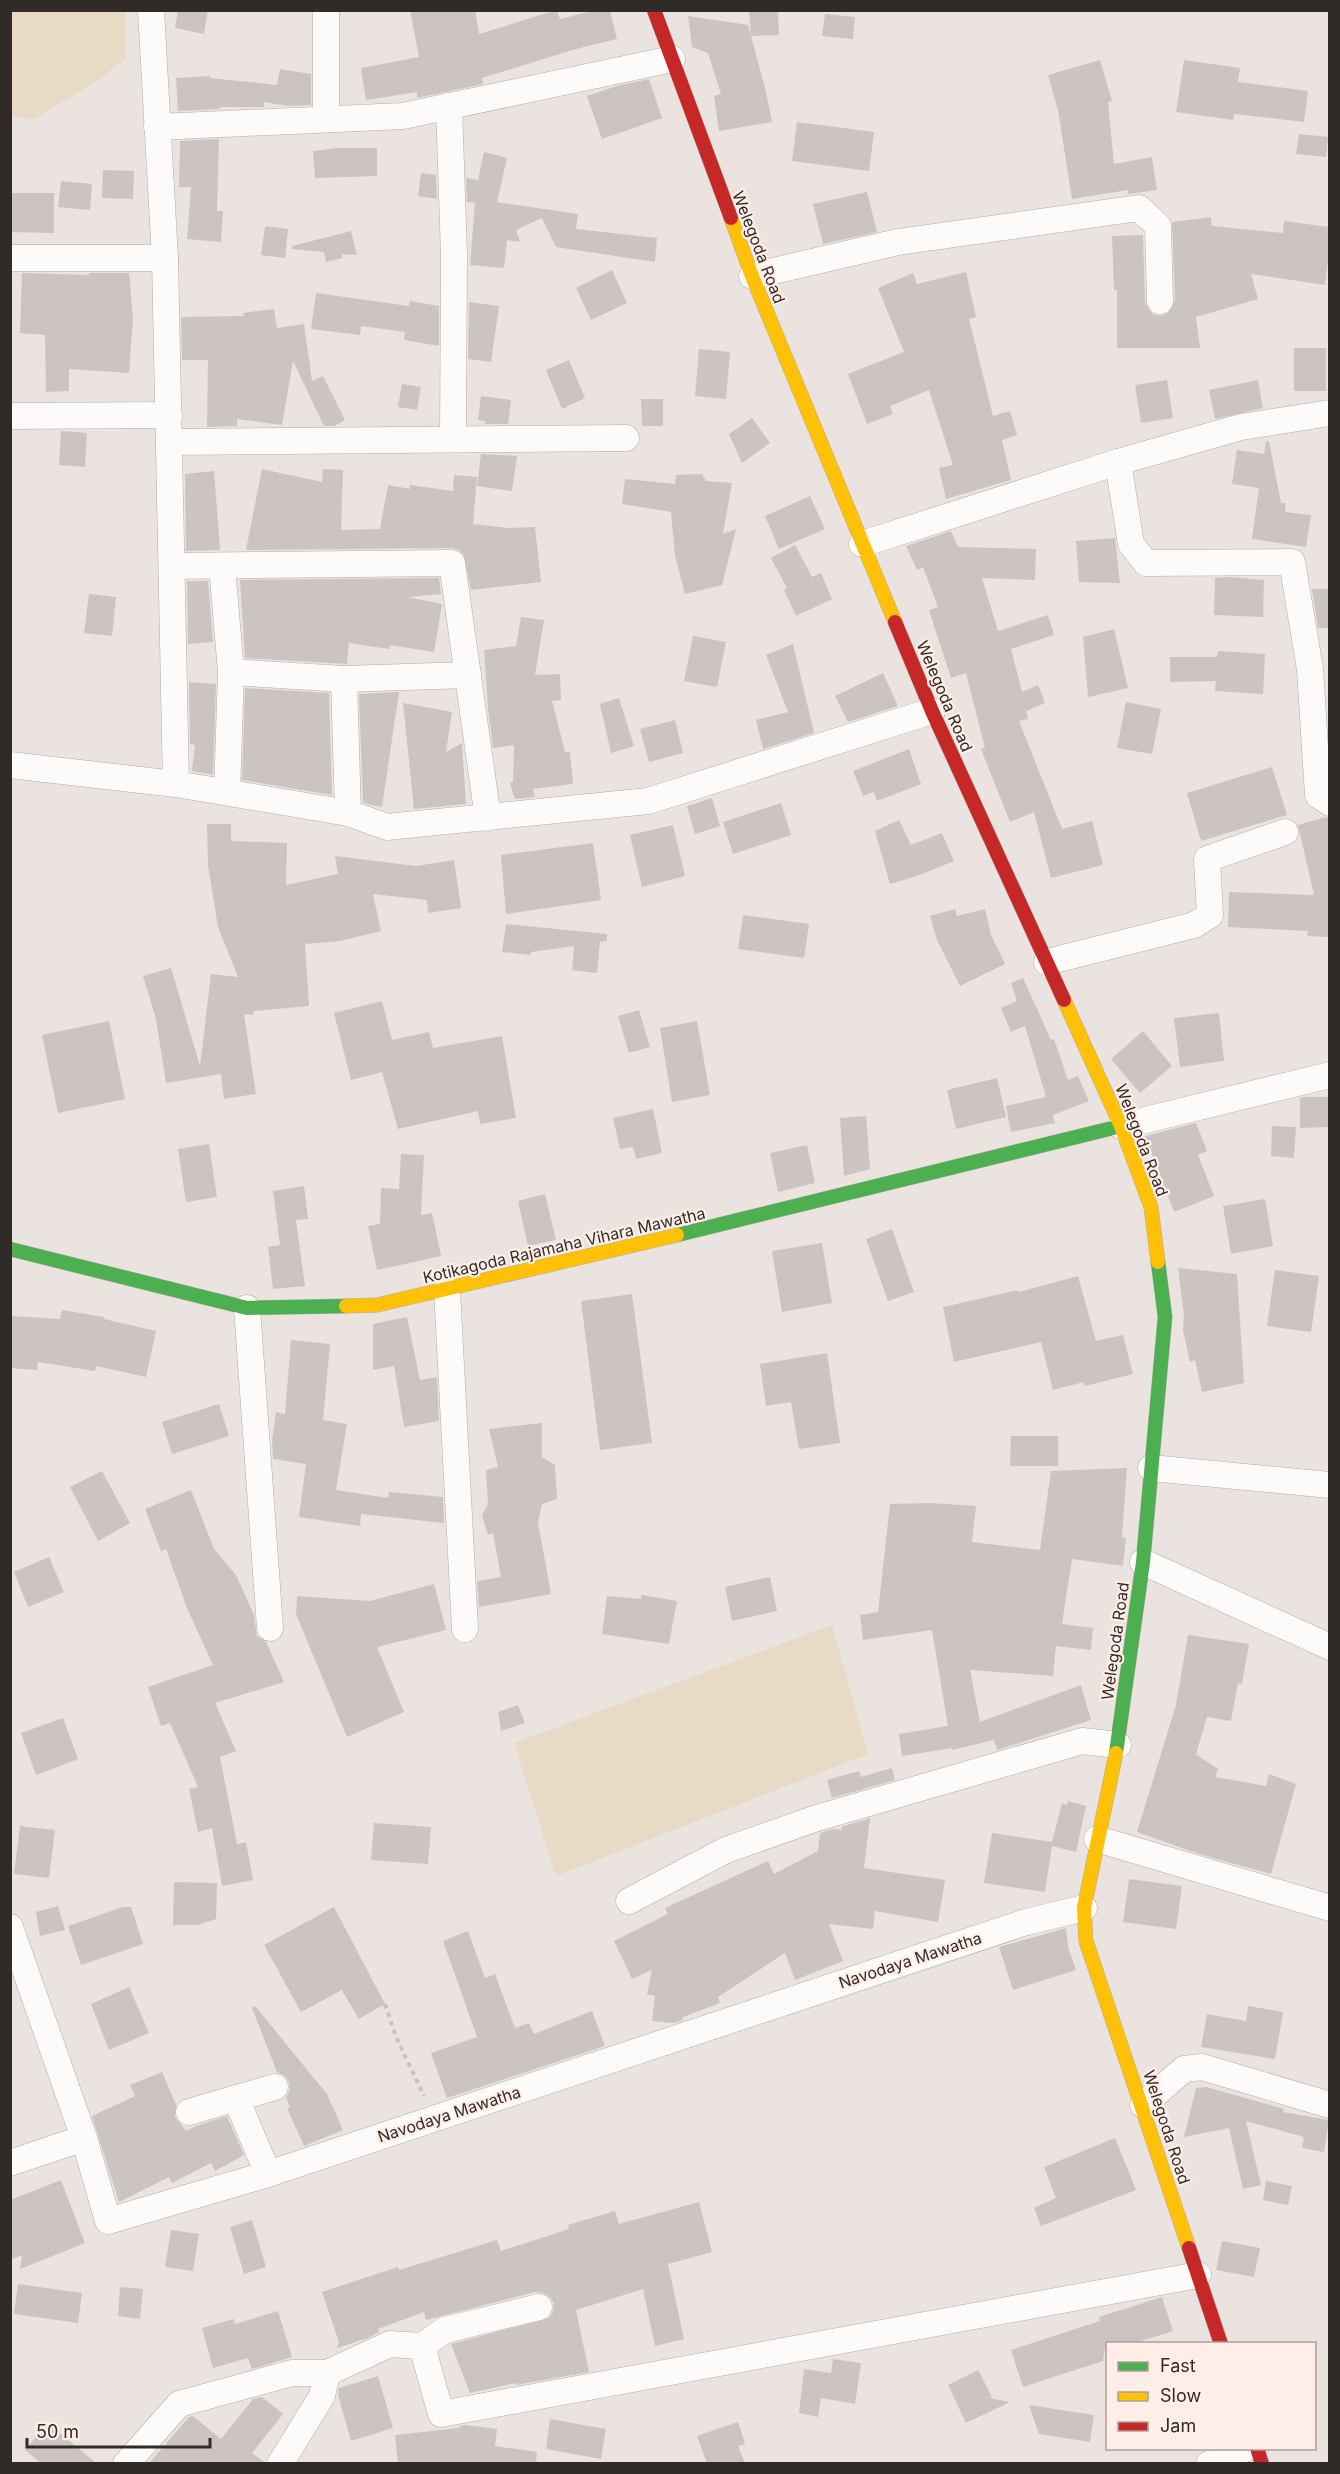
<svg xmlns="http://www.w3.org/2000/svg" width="1340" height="2474" font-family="Inter,sans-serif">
<rect width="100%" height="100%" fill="#ebe3df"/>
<g fill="#e7dbc5">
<polygon points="11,10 126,11 126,58 98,80 35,119 11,117"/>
<polygon points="832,1625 868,1754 556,1876 514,1743"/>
</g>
<g fill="#cbc4c2">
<polygon points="178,10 208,10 204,34 175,28"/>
<polygon points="410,10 475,10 479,34 557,10 560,19 596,10 610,10 617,39 576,49 482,78 483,84 417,98 417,92 366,100 361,68 419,57"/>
<polygon points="749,10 778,10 779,35 751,36 766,92 772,122 719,131 714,96 721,94 708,53 692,47 688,16 748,25 751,35"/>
<polygon points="825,14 855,17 853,39 822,36"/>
<polygon points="1100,60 1112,101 1108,102 1114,164 1152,157 1157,190 1128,194 1128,190 1072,199 1058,110 1048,75"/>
<polygon points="1184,60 1240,68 1238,82 1308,91 1304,122 1234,114 1233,120 1176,112"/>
<polygon points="280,69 311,74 311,105 288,106 264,102 264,107 220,107 220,109 178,111 176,78 210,76 210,78 277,85"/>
<polygon points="649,79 662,118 602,139 587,96 617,86"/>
<polygon points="797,122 874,132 869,171 792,161"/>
<polygon points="1299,134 1328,137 1326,157 1296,154"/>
<polygon points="219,139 217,211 223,211 221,242 187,239 191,187 179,187 180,141"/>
<polygon points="337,148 377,148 377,176 315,178 313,151"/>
<polygon points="484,152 507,158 497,202 578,214 576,229 657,238 655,262 556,247 542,218 516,230 520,242 507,240 504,268 470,265 475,203 467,202 466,178 478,180"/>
<polygon points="103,170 134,171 133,199 102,198"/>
<polygon points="421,173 436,175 437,199 418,196"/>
<polygon points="61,181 92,184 90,210 58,207"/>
<polygon points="867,192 877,232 823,244 813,204"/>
<polygon points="10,193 54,193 54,233 10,232"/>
<polygon points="1211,217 1212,226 1283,233 1284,221 1329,227 1329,251 1325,285 1251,274 1258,299 1196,317 1200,348 1117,348 1117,290 1114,290 1112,236 1143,235 1145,302 1152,314 1161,316 1168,313 1175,301 1172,222"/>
<polygon points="265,226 288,229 285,258 261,255"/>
<polygon points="351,231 357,255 342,254 342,258 326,262 324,252 292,249 292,246"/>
<polygon points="612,270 627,303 591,320 576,288"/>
<polygon points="966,272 976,317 969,319 993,416 1010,411 1017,435 1002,440 1011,480 946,499 939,468 953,465 929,390 890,406 893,414 867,424 848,374 904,352 878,288 913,273 917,284"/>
<polygon points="22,273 89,275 89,273 129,273 133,318 129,373 69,369 69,391 46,392 45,335 20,333"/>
<polygon points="316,293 409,306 410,301 439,306 439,346 404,340 405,332 361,326 360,335 311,329"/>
<polygon points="469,302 499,306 491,362 468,359"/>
<polygon points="274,309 277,328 304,324 312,381 323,376 345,420 334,426 324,426 293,361 282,425 237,419 237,426 207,427 208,360 182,360 181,317 244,316 243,313"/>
<rect x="1294" y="348" width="32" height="43"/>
<polygon points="699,349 730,352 726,399 695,396"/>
<polygon points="569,360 585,398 562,409 546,370"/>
<polygon points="1167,380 1173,418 1141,423 1135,385"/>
<polygon points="1258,380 1263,408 1215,419 1209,390"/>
<polygon points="402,384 421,387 417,410 398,407"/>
<polygon points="481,396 511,400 508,424 485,424 485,421 478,420"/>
<polygon points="641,399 663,399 663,426 642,426"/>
<polygon points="752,418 770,443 742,463 729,434"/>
<polygon points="61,431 87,433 85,467 59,465"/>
<polygon points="1266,441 1269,441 1281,503 1286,503 1285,512 1311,515 1306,547 1252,539 1259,488 1232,484 1237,450 1264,454"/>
<polygon points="481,454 517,456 512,491 477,486"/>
<polygon points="262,469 322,482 323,469 343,470 341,530 380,529 388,485 410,489 410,485 453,491 454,475 477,477 473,524 508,528 535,527 541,582 471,590 464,555 459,550 452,548 246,550"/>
<polygon points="214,471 220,550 186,551 185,474"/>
<polygon points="702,474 706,481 732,483 723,534 736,529 722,585 685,594 675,555 671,512 622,504 625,479 675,484 676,475"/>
<polygon points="810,496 825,529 779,549 765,516"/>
<polygon points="951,531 958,547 1036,549 1035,580 982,578 998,631 1048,615 1054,635 1011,649 1022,692 1038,685 1045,703 1026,711 1028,719 1019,721 1062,829 1092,821 1103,865 1051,878 1034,812 1010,822 981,749 985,748 966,673 951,678 929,610 938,607 923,567 917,570 906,546"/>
<polygon points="1115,538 1120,583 1079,582 1076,541"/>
<polygon points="795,545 812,577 821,573 832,599 796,616 784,590 787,588 771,558"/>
<polygon points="1228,577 1264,580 1263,617 1214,615 1215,578"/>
<polygon points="439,578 441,594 408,597 442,604 434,652 390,645 389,649 349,643 347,664 245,658 240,580"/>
<polygon points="187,581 208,581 213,642 188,644"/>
<polygon points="1312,589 1329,589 1329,628 1318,628"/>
<polygon points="89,594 116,597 112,636 84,633"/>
<polygon points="521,617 544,620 535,675 560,674 561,700 552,701 565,752 570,752 573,784 533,789 535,797 515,799 510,783 513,782 514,745 493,748 488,708 484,650 516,646"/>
<polygon points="1114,629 1128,688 1088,697 1083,637"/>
<polygon points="693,636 726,642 717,687 684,681"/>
<polygon points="793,644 814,733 763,749 756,720 788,712 766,655"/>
<polygon points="1218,651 1265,654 1263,694 1215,691 1216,681 1170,682 1170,657 1217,657"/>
<polygon points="883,673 898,706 848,722 835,696"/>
<polygon points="189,682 216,684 213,775 192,771 195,745 190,744"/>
<polygon points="245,688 329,693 332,795 242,780"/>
<polygon points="399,692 382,807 371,805 363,802 359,694"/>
<polygon points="619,698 634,746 611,753 600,704"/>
<polygon points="1126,702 1161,709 1152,754 1117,748"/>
<polygon points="403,703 452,712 446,752 462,743 466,804 414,809"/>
<polygon points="675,720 683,753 649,762 640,729"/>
<polygon points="909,749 921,784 877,801 874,792 863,796 853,771"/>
<polygon points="1272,767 1287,815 1201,841 1187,793"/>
<polygon points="712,798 720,826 695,834 687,806"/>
<polygon points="781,803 791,835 733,854 723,822"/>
<polygon points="1326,817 1329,818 1329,937 1307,936 1308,931 1228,927 1229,892 1314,895 1298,825"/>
<polygon points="899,820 911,845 942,833 954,861 917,876 890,884 875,831"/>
<polygon points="207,824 231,824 231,841 287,843 286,885 338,874 335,856 416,866 454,860 461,908 428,913 427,900 373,894 381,931 340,941 305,944 309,1006 254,1011 253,1015 244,1014 256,1094 224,1099 221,1074 166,1083 156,1019 143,976 171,968 200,1066 211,974 238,977 218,927 208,866"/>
<polygon points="673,825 685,876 642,887 630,835"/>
<polygon points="593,843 601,900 506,914 501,855"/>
<polygon points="955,909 957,916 985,909 991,935 1005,964 960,986 937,940 930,916"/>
<polygon points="743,915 809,924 804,958 738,949"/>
<polygon points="506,924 607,934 607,941 600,942 597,973 572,970 574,946 531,952 531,955 502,952"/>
<polygon points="1023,978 1051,1040 1054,1039 1068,1080 1078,1076 1089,1101 1053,1115 1055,1123 1011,1132 1006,1106 1046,1097 1025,1026 1011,1032 1001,1008 1017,1001 1011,983"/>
<polygon points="382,1001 392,1040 429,1032 433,1048 502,1036 516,1118 480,1124 478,1111 398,1129 382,1072 351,1080 334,1013"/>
<polygon points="639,1010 650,1047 629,1053 618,1016"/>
<polygon points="1219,1013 1224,1061 1180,1067 1174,1018"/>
<polygon points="109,1021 125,1099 58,1113 42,1035"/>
<polygon points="697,1021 710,1095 672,1102 660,1028"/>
<polygon points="1143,1031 1172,1066 1140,1093 1111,1059"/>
<polygon points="997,1078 1006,1117 956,1129 947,1090"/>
<polygon points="1304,1097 1329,1097 1329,1127 1300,1128 1300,1098"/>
<polygon points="653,1109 662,1153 636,1159 633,1147 620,1149 613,1118"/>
<polygon points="866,1116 870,1169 844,1176 840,1118"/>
<polygon points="1196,1123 1207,1151 1198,1155 1214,1196 1174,1212 1145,1136"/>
<polygon points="1272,1126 1296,1127 1294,1158 1271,1156"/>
<polygon points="209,1144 217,1197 186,1202 178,1149"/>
<polygon points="807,1145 815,1183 778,1192 770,1153"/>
<polygon points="401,1154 424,1155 421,1215 432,1213 441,1256 377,1270 368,1226 380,1224 381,1188 399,1189"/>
<polygon points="304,1186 308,1219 296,1220 305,1286 273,1289 268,1247 280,1245 273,1191"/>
<polygon points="545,1194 556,1240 528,1246 518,1201"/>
<polygon points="1265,1199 1273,1246 1231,1254 1223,1206"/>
<polygon points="892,1229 914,1292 888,1301 866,1239"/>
<polygon points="822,1243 832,1303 782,1312 772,1251"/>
<polygon points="1178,1268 1237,1274 1244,1383 1202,1392 1195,1360 1190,1362 1183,1330 1184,1315"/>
<polygon points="1275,1270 1319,1276 1311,1332 1267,1326"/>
<polygon points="1078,1276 1096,1341 1123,1335 1133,1374 1085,1386 1084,1382 1053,1390 1041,1342 954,1362 943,1307 1018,1290 1019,1292"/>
<polygon points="632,1294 652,1443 600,1450 581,1301"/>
<polygon points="62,1310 104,1317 104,1319 156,1331 146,1377 96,1366 95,1371 38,1362 37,1370 10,1368 10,1316 60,1319"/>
<polygon points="407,1317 420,1380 437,1377 439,1421 404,1427 394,1366 373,1370 373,1324"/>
<polygon points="291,1340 330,1344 323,1420 347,1424 336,1490 388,1498 389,1492 443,1497 444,1523 361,1514 360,1526 299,1517 306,1464 273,1459 272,1440 276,1412 285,1414"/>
<polygon points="827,1353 840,1443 799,1449 791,1402 766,1406 760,1364"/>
<polygon points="219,1404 229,1436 172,1454 162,1422"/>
<polygon points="542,1423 542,1457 555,1465 557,1499 542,1504 538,1522 551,1594 479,1607 477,1581 501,1577 493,1533 488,1535 482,1515 488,1504 486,1470 498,1467 489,1429"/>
<polygon points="1011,1436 1058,1436 1058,1466 1010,1466"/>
<polygon points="1127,1468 1122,1537 1126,1538 1123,1566 1072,1559 1062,1624 1093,1628 1091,1650 1056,1646 1053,1676 970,1670 980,1722 1081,1685 1091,1720 997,1750 994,1740 952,1750 952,1748 902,1756 899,1734 948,1726 932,1630 863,1640 860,1615 878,1612 890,1504 930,1503 976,1506 972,1542 1040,1550 1051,1471"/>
<polygon points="102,1471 130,1523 98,1541 70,1487"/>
<polygon points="191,1490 214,1549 236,1575 254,1615 257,1636 266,1642 284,1682 215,1703 236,1751 220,1757 237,1844 246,1842 253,1880 222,1886 212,1828 198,1832 189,1789 198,1787 170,1723 161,1726 148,1687 213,1665 187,1608 166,1549 161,1551 145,1509"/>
<polygon points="49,1557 64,1592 28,1607 14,1572"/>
<polygon points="770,1577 777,1611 732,1621 725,1587"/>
<polygon points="434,1584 446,1630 377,1647 404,1712 347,1737 296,1614 297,1596 370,1601"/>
<polygon points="641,1595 677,1601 669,1644 602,1634 607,1596 641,1599"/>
<polygon points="1188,1635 1249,1644 1242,1684 1238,1683 1231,1721 1207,1717 1196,1754 1218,1769 1215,1777 1266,1786 1269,1774 1296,1784 1271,1874 1199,1854 1137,1832 1176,1705"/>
<polygon points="518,1705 525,1723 501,1731 498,1712"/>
<polygon points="63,1718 78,1759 36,1775 21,1733"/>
<polygon points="892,1768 895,1780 832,1798 827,1780 859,1771 861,1777"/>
<polygon points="1068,1801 1086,1806 1076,1852 1052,1846 1045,1892 984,1883 992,1833 1052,1842 1062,1803 1067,1805"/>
<polygon points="870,1818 864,1868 945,1880 938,1922 875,1911 873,1929 829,1924 843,1961 795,1980 785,1953 718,1997 720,2003 683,2017 683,2020 674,2023 652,2021 655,1996 647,1994 652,1970 632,1979 614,1941 668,1914 665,1908 768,1861 774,1874 818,1851 820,1833 833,1829 842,1830 841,1827"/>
<polygon points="374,1823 431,1827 428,1864 371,1860"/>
<polygon points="20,1826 55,1830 49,1878 14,1874"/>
<polygon points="1129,1879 1182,1886 1176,1929 1123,1922"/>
<polygon points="174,1882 217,1883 216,1919 198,1925 173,1925"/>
<polygon points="58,1906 65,1930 40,1936 36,1912"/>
<polygon points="123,1907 131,1907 143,1944 81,1965 68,1926"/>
<polygon points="334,1907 385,2004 359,2019 342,1990 301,2012 264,1945"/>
<polygon points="1066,1928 1068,1947 1076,1970 1013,1990 999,1947"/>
<polygon points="468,1931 485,1978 495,1974 515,2028 529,2023 534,2034 592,2011 605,2046 447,2098 431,2053 477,2037 443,1941"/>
<polygon points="129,1987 149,2033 109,2050 91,2004"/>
<polygon points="255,2006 327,2094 343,2130 304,2146 287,2108 290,2107 286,2097 290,2090 289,2082 285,2076 277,2072 252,2008"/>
<polygon points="1248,2006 1283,2012 1275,2059 1201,2047 1207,2014 1246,2021"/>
<polygon points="162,2072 176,2105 175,2117 186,2131 196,2126 227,2116 244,2155 215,2171 211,2163 172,2183 169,2177 119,2202 92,2116 135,2096 130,2085"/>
<polygon points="1206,2087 1284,2109 1283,2112 1329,2120 1324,2152 1302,2148 1304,2137 1246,2121 1261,2185 1243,2189 1229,2128 1184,2137 1196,2088"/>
<polygon points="1115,2138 1136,2190 1041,2226 1034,2208 1056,2198 1044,2167"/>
<polygon points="61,2180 85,2243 20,2269 22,2255 10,2260 10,2200"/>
<polygon points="1266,2181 1292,2186 1288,2205 1263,2200"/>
<polygon points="699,2202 712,2252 668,2264 684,2339 655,2346 643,2289 576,2310 589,2372 516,2385 516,2383 470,2393 451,2344 549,2318 553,2312 554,2304 550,2297 543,2293 535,2292 426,2320 424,2312 378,2329 379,2332 368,2338 337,2348 339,2342 322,2292 398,2267 399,2270 497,2240 501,2251 569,2229 568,2225 615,2211 619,2224"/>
<polygon points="252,2220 266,2267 244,2274 230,2227"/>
<polygon points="171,2230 199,2234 193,2271 165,2267"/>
<polygon points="1222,2241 1260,2248 1254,2277 1216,2270"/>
<polygon points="18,2284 82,2293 78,2323 14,2314"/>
<polygon points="120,2287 143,2289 140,2319 118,2316"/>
<polygon points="1162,2297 1173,2331 1135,2343 1107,2343 1106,2340 1103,2361 1023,2387 1011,2350 1100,2321 1099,2317"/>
<polygon points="278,2311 292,2357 252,2369 248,2358 213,2368 202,2328 234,2319 235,2324"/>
<polygon points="833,2359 861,2363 855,2404 821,2398 818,2417 799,2413 804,2369 831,2373"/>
<polygon points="978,2370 992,2397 989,2398 1010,2402 966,2423 948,2385"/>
<polygon points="378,2376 393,2428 351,2441 338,2395 339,2388"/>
<polygon points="262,2397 283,2414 252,2453 265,2463 149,2463 189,2417 193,2416 221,2439 253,2399"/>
<polygon points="1029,2405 1094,2415 1090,2442 1039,2434"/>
<polygon points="550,2419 606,2429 601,2459 546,2449"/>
<polygon points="738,2422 745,2444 738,2446 745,2463 707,2463 697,2436"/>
<polygon points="48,2423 96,2463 41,2463 25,2450"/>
<polygon points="465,2425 497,2429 495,2446 537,2452 536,2463 398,2463 395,2435 459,2428 460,2426"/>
</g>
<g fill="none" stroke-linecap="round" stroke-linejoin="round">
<defs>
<g id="street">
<polyline points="151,10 165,258 176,784"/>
<polyline points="449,106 454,255 453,439"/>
<polyline points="326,119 326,10"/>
<polyline points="157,127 403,116 672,59"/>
<polyline points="10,258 165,258"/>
<polyline points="752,276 898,242 1139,208 1158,226 1160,301"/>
<polyline points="10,416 169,415"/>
<polyline points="169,442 626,438"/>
<polyline points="1118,462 1131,544 1146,563 1292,562 1310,669 1318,795 1330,803"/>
<polyline points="862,544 1118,462 1241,427 1330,413"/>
<polyline points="172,566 452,563 488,818"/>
<polyline points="222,566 231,672 227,792"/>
<polyline points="231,672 344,679 468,675"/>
<polyline points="344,679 348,813"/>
<polyline points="10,765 176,784 348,813 387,827 648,801 932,711"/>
<polyline points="1047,962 1194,925 1210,915 1207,859 1285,832"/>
<polyline points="1121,1126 1330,1075"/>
<polyline points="447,1290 465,1629"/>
<polyline points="247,1308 270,1628"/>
<polyline points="1151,1468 1330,1485"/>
<polyline points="1143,1562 1330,1647"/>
<polyline points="1097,1839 1330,1908"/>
<polyline points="629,1901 726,1850 817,1818 1082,1741 1118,1745"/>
<polyline points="10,1927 84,2138 108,2221 268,2174 1026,1922 1084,1908"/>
<polyline points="236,2098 268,2174"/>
<polyline points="1143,2105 1184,2069 1202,2067 1330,2105"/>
<polyline points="189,2112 275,2087"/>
<polyline points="10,2163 84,2138"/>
<polyline points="422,2346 445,2330 539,2307"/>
<polyline points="126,2464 179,2404 292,2373 327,2373 390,2344 422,2346 441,2414 1198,2275"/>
<polyline points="280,2464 322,2396 327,2373"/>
<polyline points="1209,2464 1247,2448"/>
</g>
<g id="fast">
<polyline points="677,1235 1121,1126"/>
<polyline points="10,1249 247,1308 346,1306"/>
<polyline points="1116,1753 1143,1562 1165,1317 1158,1262"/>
</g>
<g id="slow">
<polyline points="731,218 752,276 895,622"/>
<polyline points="1064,1000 1121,1126 1151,1207 1158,1262"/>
<polyline points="346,1306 377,1305 677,1235"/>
<polyline points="1116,1753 1084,1908 1086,1941 1189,2248"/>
</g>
<g id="jam">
<polyline points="654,10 731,218"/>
<polyline points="895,622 932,711 1064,1000"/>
<polyline points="1189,2248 1221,2344"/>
<polyline points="1257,2448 1262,2464"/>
</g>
</defs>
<use href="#street" stroke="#b2aca9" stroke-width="27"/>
<use href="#fast" stroke="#b2aca9" stroke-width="15"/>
<use href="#slow" stroke="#b2aca9" stroke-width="15"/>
<use href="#jam" stroke="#b2aca9" stroke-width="15"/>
<polyline stroke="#c6c3c0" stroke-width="4" stroke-dasharray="4.5 4.5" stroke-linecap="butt" points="385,2004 396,2037 424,2096"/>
<use href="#street" stroke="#fcfbfa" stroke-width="26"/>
<use href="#fast" stroke="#4caf50" stroke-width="14"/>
<use href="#slow" stroke="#ffc107" stroke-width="14"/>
<use href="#jam" stroke="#c62828" stroke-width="14"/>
</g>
<g text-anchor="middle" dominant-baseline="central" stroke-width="4.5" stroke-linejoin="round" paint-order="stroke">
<g font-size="16" fill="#312b28" stroke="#feeee7">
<text transform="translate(759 247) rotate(69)">Welegoda Road</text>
<text transform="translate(945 696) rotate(67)">Welegoda Road</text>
<text transform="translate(1142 1140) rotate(69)">Welegoda Road</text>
<text transform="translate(564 1245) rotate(-13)">Kotikagoda Rajamaha Vihara Mawatha</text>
<text transform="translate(1115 1641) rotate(-82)">Welegoda Road</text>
<text transform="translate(910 1960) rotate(-18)">Navodaya Mawatha</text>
<text transform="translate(449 2114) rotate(-18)">Navodaya Mawatha</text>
<text transform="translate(1167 2127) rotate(72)">Welegoda Road</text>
</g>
</g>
<rect width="1340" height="2474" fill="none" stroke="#312b28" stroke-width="24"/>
<rect x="1106" y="2342" width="210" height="108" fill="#feeee7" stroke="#aca09b" stroke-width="1.5"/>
<rect x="1118" y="2362" width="30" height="9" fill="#4caf50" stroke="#aca09b" stroke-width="1.5"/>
<text x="1160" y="2372" font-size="18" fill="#312b28">Fast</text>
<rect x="1118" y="2392" width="30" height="9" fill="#ffc107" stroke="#aca09b" stroke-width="1.5"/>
<text x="1160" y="2402" font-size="18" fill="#312b28">Slow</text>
<rect x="1118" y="2422" width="30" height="9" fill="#c62828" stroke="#aca09b" stroke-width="1.5"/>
<text x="1160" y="2432" font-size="18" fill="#312b28">Jam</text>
<path d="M27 2438v9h183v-9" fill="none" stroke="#312b28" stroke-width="3"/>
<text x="36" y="2438" font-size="18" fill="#312b28" stroke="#feeee7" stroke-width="4.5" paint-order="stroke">50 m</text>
</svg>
